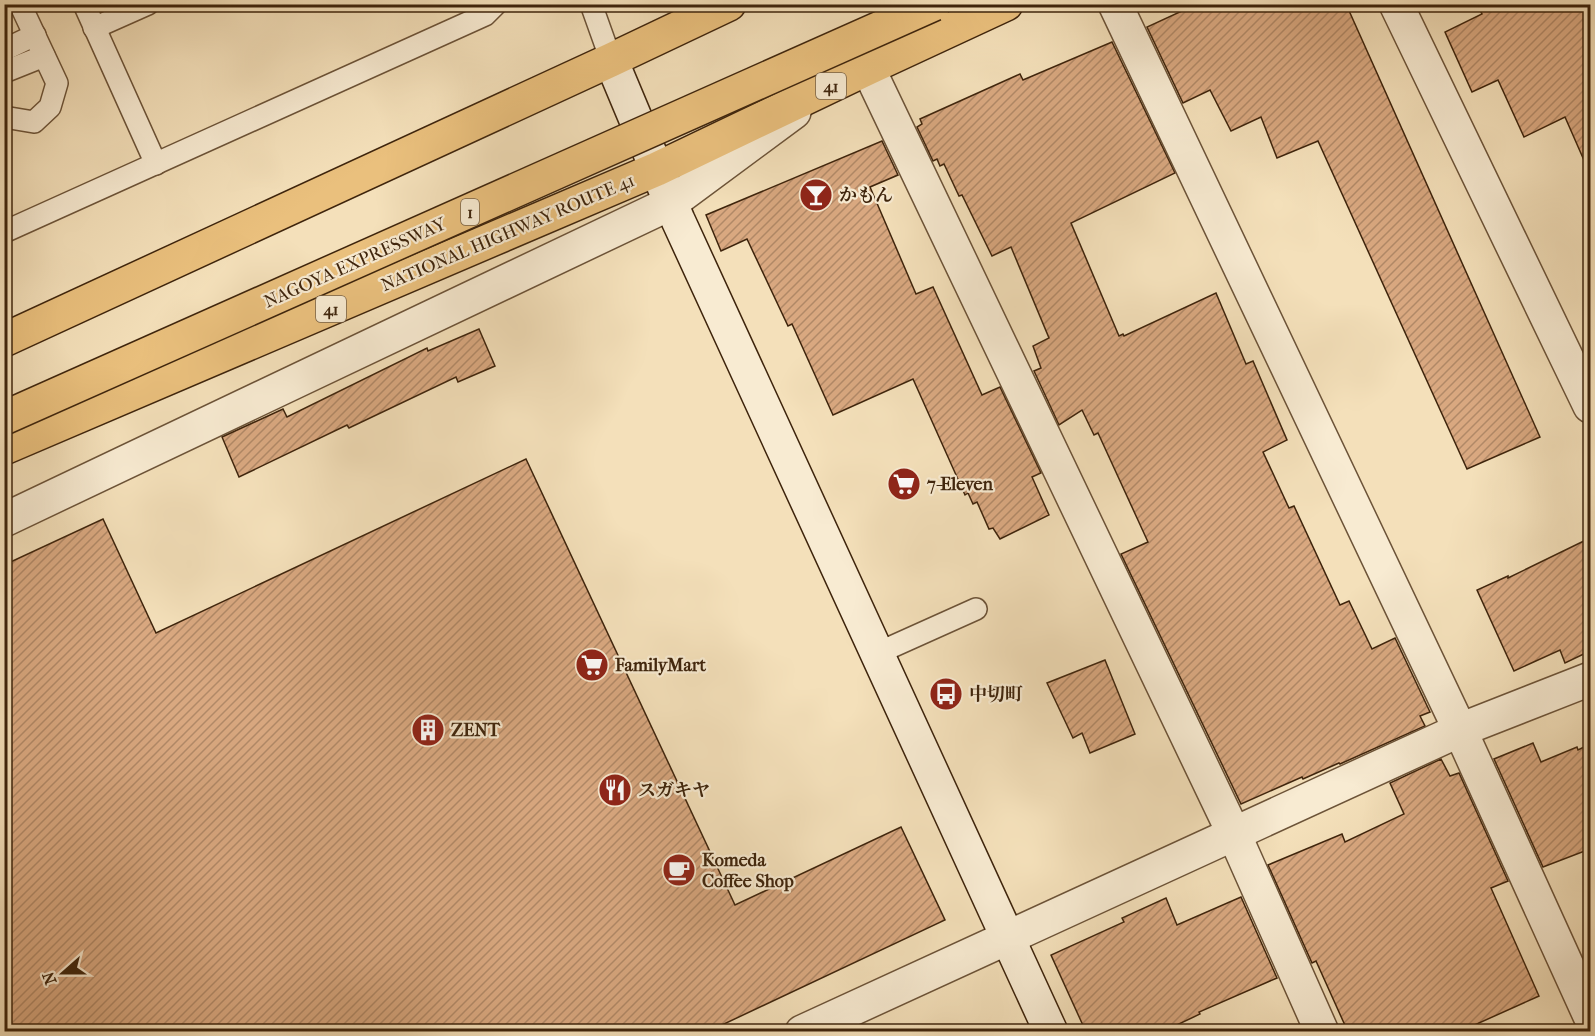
<svg xmlns="http://www.w3.org/2000/svg" width="1595" height="1036" font-family="'IM FELL French Canon','Noto Serif JP',serif">
<defs>
<pattern id="building-hatch" width="6" height="6" patternUnits="userSpaceOnUse" patternTransform="scale(1.5)"><rect width="6" height="6" fill="#d9a880"/><path d="M-1 1l2-2M0 6l6-6M5 7l2-2" fill="none" stroke="#b18967"/></pattern>
</defs>
<rect width="100%" height="100%" fill="#f4e0ba"/>
<filter id="stains"><feTurbulence type="fractalNoise" baseFrequency=".00333" numOctaves="4"/><feColorMatrix values="0 0 0 0 .2 0 0 0 0 .09 0 0 0 0 .02 0 0 0 .5 -.17"/></filter>
<radialGradient id="worn" r=".72"><stop offset=".6" stop-color="#630" stop-opacity="0"/><stop offset="1" stop-color="#630" stop-opacity=".3"/></radialGradient>
<g fill="url(#building-hatch)" stroke="#3e240c" stroke-width="1.5">
<polygon points="1197,4 1346,4 1540,437 1467,469 1318,141 1277,158 1261,117 1231,131 1210,90 1183,103 1147,27"/>
<polygon points="1477,4 1590,4 1590,174 1565,117 1524,137 1498,80 1472,92 1445,32 1482,14"/>
<polygon points="1112,42 1175,173 1071,223 1119,336 1123,334 1124,336 1216,293 1246,364 1253,361 1287,440 1263,452 1289,508 1294,506 1340,605 1349,601 1372,649 1395,638 1430,712 1420,716 1425,726 1340,764 1339,763 1303,779 1302,777 1241,804 1121,554 1148,542 1098,433 1094,435 1082,410 1059,425 1034,371 1041,368 1033,346 1049,338 1011,247 992,256 962,195 959,196 944,164 940,166 937,159 933,161 917,127 922,124 920,119 1020,74 1023,80"/>
<polygon points="882,141 898,175 870,187 916,294 933,287 982,395 1000,387 1041,473 1032,477 1049,515 1000,539 993,528 989,529 977,502 973,504 968,493 965,495 913,379 833,415 792,324 788,326 747,239 721,251 706,215"/>
<polygon points="479,329 495,366 458,382 456,377 349,428 347,425 239,477 222,437 283,409 287,417 427,348 428,351"/>
<polygon points="526,459 735,905 901,827 945,920 707,1032 4,1032 4,565 103,519 156,633"/>
<polygon points="1590,538 1590,651 1565,663 1560,650 1514,671 1477,590 1508,576 1508,578"/>
<polygon points="1105,660 1135,734 1090,753 1082,733 1073,738 1047,683"/>
<polygon points="1533,743 1541,762 1577,747 1578,750 1590,744 1590,849 1543,867 1494,759"/>
<polygon points="1441,759 1450,776 1459,773 1508,881 1491,888 1539,996 1459,1032 1348,1032 1316,961 1312,963 1268,865 1342,834 1345,842 1404,814 1390,783"/>
<polygon points="1241,897 1277,978 1199,1012 1200,1014 1162,1032 1086,1032 1051,955 1124,922 1122,918 1166,898 1177,925"/>
</g>
<g fill="none" stroke-linecap="round" stroke-linejoin="round">
<defs>
<g id="lane">
<polyline points="84,4 156,164"/>
<polyline points="591,4 611,60"/>
<polyline points="94,28 148,4"/>
<polyline points="4,48 8,48 35,35"/>
<polyline points="4,72 44,56"/>
<polyline points="4,117 34,122 50,107 57,83 20,4"/>
<polyline points="4,232 485,15 496,4"/>
<polyline points="878,653 976,609"/>
</g>
<g id="street">
<polyline points="1115,4 1460,730 1590,1016"/>
<polyline points="1396,4 1590,406"/>
<polyline points="868,68 1234,834 1322,1032"/>
<polyline points="4,520 671,203 794,112"/>
<polyline points="802,1032 1460,730 1590,679"/>
</g>
<polyline id="secondary" points="611,60 678,220 1051,1032"/>
<g id="highway">
<polyline points="4,340 611,60 729,4"/>
<polyline points="4,448 657,169 868,68 1006,4"/>
</g>
</defs>
<use href="#lane" stroke="#6c5338" stroke-width="24"/>
<use href="#street" stroke="#6c5338" stroke-width="36"/>
<use href="#secondary" stroke="#3e240c" stroke-width="36"/>
<use href="#highway" stroke="#3e240c" stroke-width="36"/>
<use href="#lane" stroke="#f8ebd2" stroke-width="21"/>
<use href="#street" stroke="#f8ebd2" stroke-width="33"/>
<use href="#secondary" stroke="#f8ebd2" stroke-width="33"/>
<use href="#highway" stroke="#eac07d" stroke-width="33"/>
<defs>
<polyline id="highway-bridge" points="4,418 934,4"/>
</defs>
<use href="#highway-bridge" stroke="#3e240c" stroke-width="36" stroke-linecap="butt"/>
<use href="#highway-bridge" stroke="#eac07d" stroke-width="33"/>
</g>
<defs>
<symbol id="bar-disc" viewBox="-11 -11 22 22"><circle r="9.5" fill="#8f2418" stroke="#f8ebd2"/><path d="M-6-5H6L.8 .8V4.5H3.5V6h-7V4.5H-.8V.8Z" fill="#fff"/></symbol>
<symbol id="supermarket-disc" viewBox="-11 -11 22 22"><circle r="9.5" fill="#8f2418" stroke="#f8ebd2"/><path d="M-6-5.5h2.5l.6 2H6L4.5 2H-2.5L-4.4-4H-6ZM-1.5 3.2a1.3 1.3 0 1 0 .1 0ZM3 3.2a1.3 1.3 0 1 0 .1 0Z" fill="#fff"/></symbol>
<symbol id="bus-disc" viewBox="-11 -11 22 22"><circle r="9.5" fill="#8f2418" stroke="#f8ebd2"/><path d="M-5-6H5V4H4V6H2V4H-2V6H-4V4H-5ZM-3.5-4V0h7V-4ZM-3.5 1.2v1.5H-2V1.2ZM2 1.2v1.5H3.5V1.2Z" fill="#fff"/></symbol>
<symbol id="building-disc" viewBox="-11 -11 22 22"><circle r="9.5" fill="#8f2418" stroke="#f8ebd2"/><path d="M-4-6H4V6H1V3H-1V6H-4ZM-2.5-4.3h1.7v1.8h-1.7ZM.8-4.3h1.7v1.8H.8ZM-2.5-1h1.7V.8h-1.7ZM.8-1h1.7V.8H.8Z" fill="#fff"/></symbol>
<symbol id="restaurant-disc" viewBox="-11 -11 22 22"><circle r="9.5" fill="#8f2418" stroke="#f8ebd2"/><path d="M-5-6h1v4h1v-4h1v4h1v-4h1v5L-1.5 .5V6h-2V.5L-5-1ZM5-6V6H3V1.5H1.5Q1.5-4 5-6Z" fill="#fff"/></symbol>
<symbol id="cafe-disc" viewBox="-11 -11 22 22"><circle r="9.5" fill="#8f2418" stroke="#f8ebd2"/><path d="M-5.5-4.5H6V0H3Q3 3.5 0 3.5H-2.5Q-5.5 3.5-5.5 0ZM3-3.2v2h1.7v-2ZM-6 4.5H4V6H-6Z" fill="#fff"/></symbol>
</defs>
<g fill-rule="evenodd">
<use href="#bar-disc" x="797" y="176" width="38" height="38"/>
<use href="#supermarket-disc" x="885" y="465" width="38" height="38"/>
<use href="#supermarket-disc" x="573" y="646" width="38" height="38"/>
<use href="#bus-disc" x="927" y="675" width="38" height="38"/>
<use href="#building-disc" x="409" y="711" width="38" height="38"/>
<use href="#restaurant-disc" x="596" y="771" width="38" height="38"/>
<use href="#cafe-disc" x="660" y="851" width="38" height="38"/>
</g>
<g text-anchor="middle" dominant-baseline="central" stroke-width="4.5" stroke-linejoin="round" paint-order="stroke">
<g fill="#f8ebd2" stroke="#766047" stroke-width="1.5">
<rect x="816" y="73" width="30" height="26" rx="4.5"/>
<rect x="461" y="199" width="18" height="26" rx="4.5"/>
<rect x="316" y="296" width="30" height="26" rx="4.5"/>
</g>
<g font-size="16" font-weight="bold" fill="#3e240c">
<text x="831" y="86">41</text>
<text x="470" y="212">1</text>
<text x="331" y="309">41</text>
</g>
<g font-size="18" font-weight="bold" fill="#3e240c" stroke="#f8ebd2" text-anchor="start">
<text x="839" y="195">かもん</text>
<text x="927" y="484">7-Eleven</text>
<text x="615" y="665">FamilyMart</text>
<text x="969" y="694">中切町</text>
<text x="451" y="730">ZENT</text>
<text x="638" y="790">スガキヤ</text>
<text x="702" y="860">Komeda<tspan x="702" dy="21">Coffee Shop</tspan></text>
</g>
<g font-size="18" fill="#3e240c" stroke="#f8ebd2">
<text transform="translate(508 233) rotate(-23)">NATIONAL HIGHWAY ROUTE 41</text>
<text transform="translate(355 263) rotate(-24)">NAGOYA EXPRESSWAY</text>
</g>
</g>
<rect width="1595" height="1036" fill="none" stroke="#f4e0ba" stroke-width="24"/>
<rect x="6" y="6" width="1583" height="1024" fill="none" stroke="#3e240c" stroke-width="3"/>
<rect x="12" y="12" width="1571" height="1012" fill="none" stroke="#3e240c" stroke-width="1.5"/>
<g transform="translate(63 973) rotate(249)" stroke="#f8ebd2" stroke-width="4.5" paint-order="stroke">
<path d="M0-4.5L10 22L0 15L-10 22Z" fill="#3e240c"/>
<text y="-9" font-size="16" font-weight="bold" text-anchor="middle" fill="#3e240c">N</text>
</g>
<rect width="100%" height="100%" filter="url(#stains)"/>
<rect width="100%" height="100%" fill="url(#worn)"/>
</svg>
